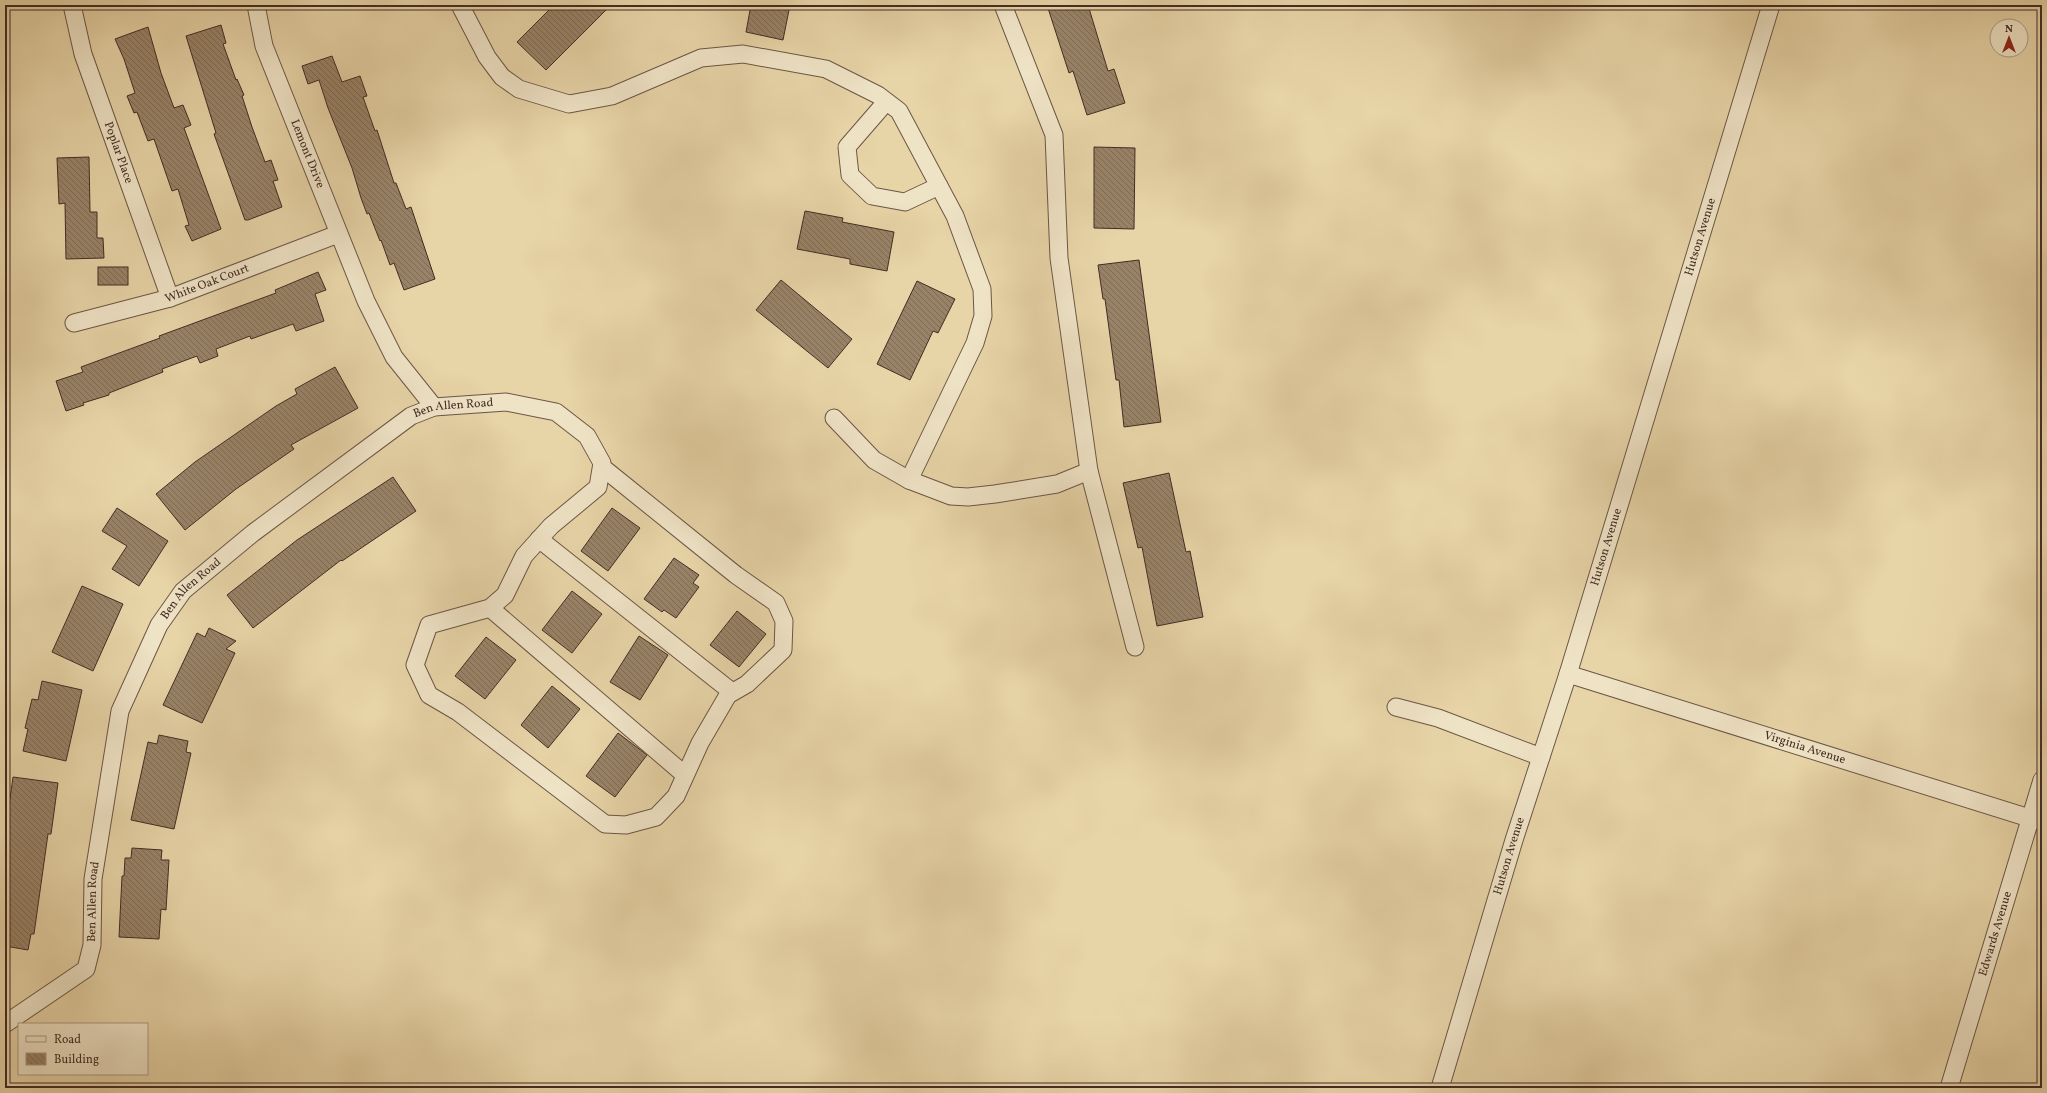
<svg xmlns="http://www.w3.org/2000/svg" width="2047" height="1093" font-family="Vollkorn,serif">
<defs>
<pattern id="building-back-hatch" width="6" height="6" patternUnits="userSpaceOnUse"><rect width="6" height="6" fill="#988368"/><path d="M-1 5l2 2M0 0l6 6M5-1l2 2" fill="none" stroke="#7e6b55"/></pattern>
</defs>
<rect width="100%" height="100%" fill="#e7d4a7"/>
<filter id="stains"><feTurbulence type="fractalNoise" baseFrequency=".005" numOctaves="4"/><feColorMatrix values="0 0 0 0 .2 0 0 0 0 .09 0 0 0 0 .02 0 0 0 .5 -.17"/></filter>
<radialGradient id="worn" r=".72"><stop offset=".6" stop-color="#630" stop-opacity="0"/><stop offset="1" stop-color="#630" stop-opacity=".3"/></radialGradient>
<g fill="url(#building-back-hatch)" stroke="#432c24">
<polygon points="554,5 611,5 546,70 517,42"/>
<polygon points="751,5 790,5 783,40 746,32"/>
<polygon points="1047,5 1088,5 1108,71 1114,69 1125,103 1087,115 1073,71 1069,73"/>
<polygon points="221,25 226,43 223,44 236,80 237,79 244,95 242,96 252,127 265,162 271,160 278,180 273,181 282,207 248,220 245,220 214,134 216,133 186,36"/>
<polygon points="148,27 161,73 174,108 183,105 191,125 184,128 221,229 192,241 185,226 189,225 178,189 172,191 154,139 148,141 137,112 134,113 127,96 135,93 124,59 115,39"/>
<polygon points="332,56 342,82 360,76 367,96 363,97 375,131 377,130 394,183 396,183 406,209 411,207 435,279 404,290 394,263 390,265 381,240 380,241 369,213 367,214 361,198 352,168 328,108 319,80 308,84 302,66"/>
<polygon points="1094,147 1135,148 1134,229 1094,228"/>
<polygon points="89,157 90,212 97,212 97,238 103,238 104,258 66,259 65,203 59,204 57,158"/>
<polygon points="805,211 843,218 842,222 894,232 887,271 850,264 850,259 797,249"/>
<polygon points="1139,260 1161,422 1124,427 1119,380 1116,380 1105,299 1103,299 1098,265"/>
<rect x="98" y="267" width="30" height="18"/>
<polygon points="318,272 326,290 315,294 324,321 296,331 293,324 251,339 250,336 216,349 218,356 200,363 197,356 162,369 163,372 109,393 109,395 83,403 84,405 66,411 56,381 83,372 81,367 160,338 159,336 276,293 275,290"/>
<polygon points="781,280 852,339 828,368 756,310"/>
<polygon points="917,281 955,299 938,333 933,331 910,380 877,364"/>
<polygon points="335,367 358,408 291,445 294,449 236,489 185,530 156,494 195,462 276,406 297,394 295,389"/>
<polygon points="1169,473 1186,552 1190,551 1203,617 1157,626 1142,547 1138,548 1123,483"/>
<polygon points="393,477 416,511 342,561 341,560 253,628 227,595 297,540"/>
<polygon points="117,508 168,541 139,586 112,569 127,546 102,531"/>
<polygon points="612,508 640,528 608,571 581,551"/>
<polygon points="674,558 699,575 693,583 699,587 676,618 664,610 662,612 644,599"/>
<polygon points="82,586 123,604 93,671 52,652"/>
<polygon points="572,591 602,614 572,653 542,630"/>
<polygon points="737,611 766,634 739,667 710,645"/>
<polygon points="209,628 236,641 226,649 235,653 202,723 163,705 197,633 205,637"/>
<polygon points="639,636 668,655 640,700 610,682"/>
<polygon points="486,637 516,660 485,699 455,676"/>
<polygon points="42,681 82,690 66,761 23,751 28,729 25,728 32,699 38,700"/>
<polygon points="552,686 580,709 548,748 521,725"/>
<polygon points="618,733 647,755 615,797 586,776"/>
<polygon points="159,735 188,741 186,752 191,753 174,829 131,820 148,742 157,744"/>
<polygon points="13,777 58,783 51,834 48,834 34,934 31,934 28,950 5,946 5,835"/>
<polygon points="132,848 162,850 161,860 169,860 166,910 161,909 159,939 119,937 122,876 124,876 125,858 131,858"/>
</g>
<g fill="none" stroke-linecap="round" stroke-linejoin="round">
<defs>
<g id="minor">
<path id="s1" d="M72,5L83,54L170,298"/>
<path id="s2" d="M256,5L264,46L366,301L394,357L434,407"/>
<polyline points="460,5 487,57 502,77 519,89 569,104 612,96 701,58 743,54 826,69 878,95 899,111 955,216 982,289 983,316 975,343 909,480"/>
<polyline points="1003,5 1054,135 1059,258 1089,471 1135,647"/>
<polyline points="886,102 847,147 850,175 872,196 905,202 939,186"/>
<path id="s3" d="M74,323L170,298L338,234"/>
<polyline points="834,418 874,460 909,480 951,496 968,497 995,494 1057,484 1089,471"/>
<polyline points="539,539 732,692"/>
<polyline points="490,608 685,775"/>
<path id="s4" d="M1568,674L2042,822"/>
<polyline points="1396,707 1438,718 1541,757"/>
<path id="s5" d="M5,1024L86,969L92,945L93,879L120,711L159,625L183,591L253,533L411,416L434,407L506,402L556,412L587,436L602,463L598,487L551,526L524,556L505,595L490,608L429,625L415,665L429,695L458,712L605,824L626,825L656,817L676,796L700,743L728,695L747,684L783,650L784,621L776,603L736,575L602,467"/>
<path id="s6" d="M1440,1088L1514,840L1568,674L1771,5"/>
<path id="s7" d="M1949,1088L2042,780"/>
</g>
</defs>
<use href="#minor" stroke="#6c5645" stroke-width="19"/>
<use href="#minor" stroke="#efe3c6" stroke-width="17"/>
</g>
<g text-anchor="middle" dominant-baseline="central" stroke-width="3.5" stroke-linejoin="round" paint-order="stroke">
<g font-size="12" fill="#432c24" stroke="#efe3c6">
<text stroke="none"><textPath href="#s1" startOffset="155">Poplar Place</textPath></text>
<text stroke="none"><textPath href="#s2" startOffset="158">Lemont Drive</textPath></text>
<text stroke="none"><textPath href="#s6" startOffset="890">Hutson Avenue</textPath></text>
<text stroke="none"><textPath href="#s3" startOffset="139">White Oak Court</textPath></text>
<text stroke="none"><textPath href="#s5" startOffset="826">Ben Allen Road</textPath></text>
<text stroke="none"><textPath href="#s6" startOffset="566">Hutson Avenue</textPath></text>
<text stroke="none"><textPath href="#s5" startOffset="502">Ben Allen Road</textPath></text>
<text stroke="none"><textPath href="#s4" startOffset="248">Virginia Avenue</textPath></text>
<text stroke="none"><textPath href="#s6" startOffset="242">Hutson Avenue</textPath></text>
<text stroke="none"><textPath href="#s5" startOffset="166">Ben Allen Road</textPath></text>
<text stroke="none"><textPath href="#s7" startOffset="161">Edwards Avenue</textPath></text>
</g>
</g>
<rect width="2047" height="1093" fill="none" stroke="#e7d4a7" stroke-width="20"/>
<rect x="6" y="6" width="2035" height="1081" fill="none" stroke="#432c24" stroke-width="2"/>
<rect x="10" y="10" width="2027" height="1073" fill="none" stroke="#432c24"/>
<rect x="18" y="1023" width="130" height="52" fill="#efe3c6" stroke="#aa9a85"/>
<rect x="26" y="1036" width="20" height="6" fill="#efe3c6" stroke="#aa9a85"/>
<text x="54" y="1043" font-size="12" fill="#432c24">Road</text>
<rect x="26" y="1053" width="20" height="12" fill="url(#building-back-hatch)" stroke="#aa9a85"/>
<text x="54" y="1063" font-size="12" fill="#432c24">Building</text>
<g transform="translate(2009 38)"><circle r="19" fill="#efe3c6" stroke="#aa9a85"/>
<path d="M0-3L7 15L0 10L-7 15Z" fill="#8f2418"/>
<text y="-6" font-size="11" font-weight="bold" text-anchor="middle" fill="#432c24">N</text>
</g>
<rect width="100%" height="100%" filter="url(#stains)"/>
<rect width="100%" height="100%" fill="url(#worn)"/>
</svg>
